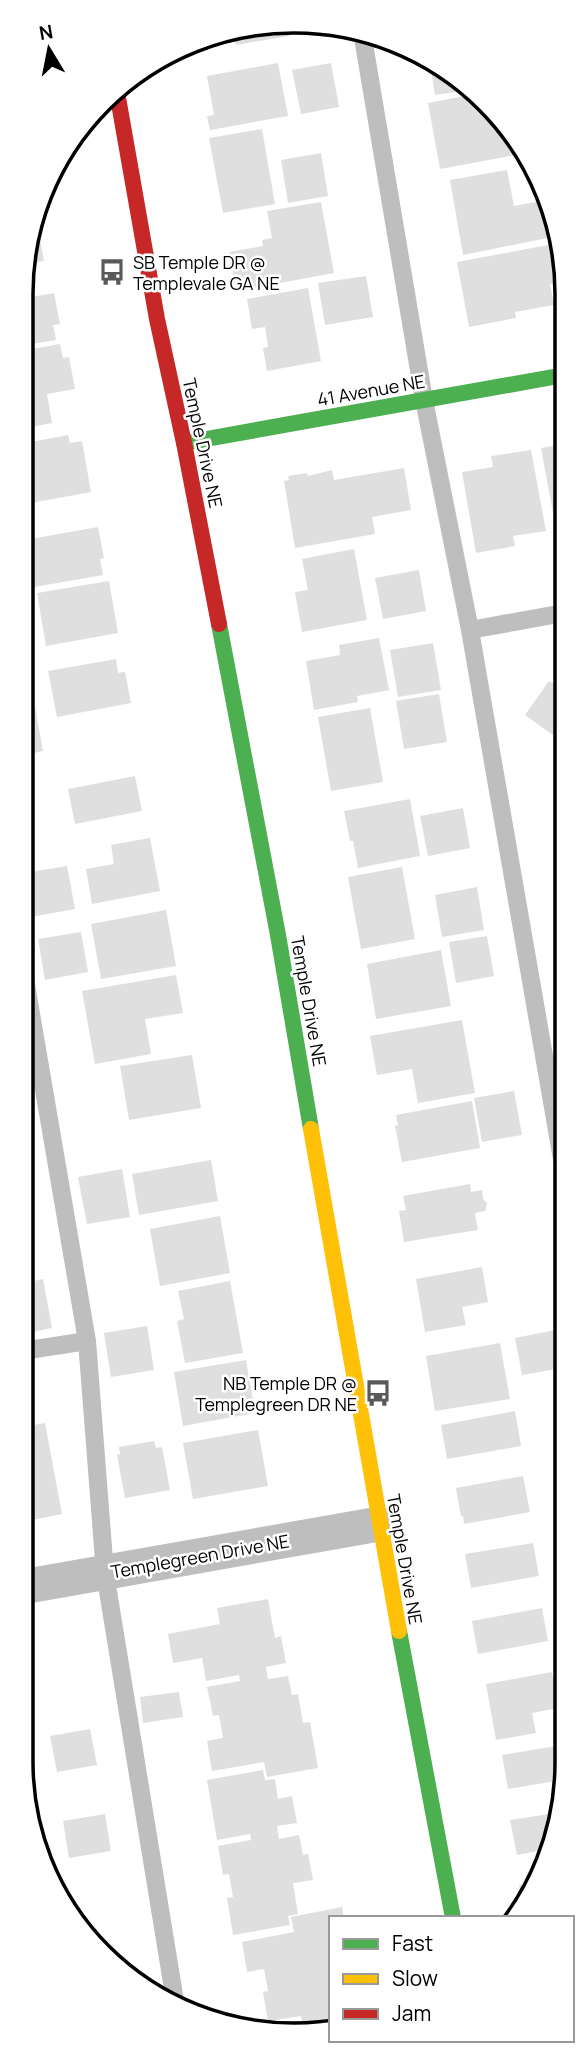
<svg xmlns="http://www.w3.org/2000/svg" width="588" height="2056" font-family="Manrope,sans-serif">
<rect width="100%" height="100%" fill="#fff"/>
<g fill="#dfdfdf">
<polygon points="240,26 303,26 303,29 288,31 289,36 236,45 233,29"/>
<polygon points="429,57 430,57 470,90 435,95"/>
<polygon points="278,63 288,116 210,130 207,116 214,115 207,76"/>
<polygon points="331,63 339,107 301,114 292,70"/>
<polygon points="475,94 499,114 526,153 440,169 428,103"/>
<polygon points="262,129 275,204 223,213 209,138"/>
<polygon points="321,153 328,196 288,203 281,160"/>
<polygon points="507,170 514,206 546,200 553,237 463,255 450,180"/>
<polygon points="321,202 334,273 236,291 229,252 263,246 262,240 272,238 267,211"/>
<polygon points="36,217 44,261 26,264 26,241"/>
<polygon points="554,244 561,282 550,284 554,305 515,312 516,318 469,327 457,262"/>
<polygon points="366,276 373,317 325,325 318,283"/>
<polygon points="308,288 321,361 267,371 263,348 268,347 265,327 252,329 247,299"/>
<polygon points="54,293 60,324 53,325 56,340 26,345 26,298"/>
<polygon points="60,344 63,358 69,357 75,389 47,394 52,423 26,428 26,350"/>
<polygon points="68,435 70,443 82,441 91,492 26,504 25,443"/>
<polygon points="564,444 564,527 556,529 541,448"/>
<polygon points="531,450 546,531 513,536 515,546 476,553 462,472 493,467 491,456"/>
<polygon points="404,468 411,510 372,517 375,534 295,548 284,481 289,480 288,476 307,473 308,476 332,470 334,480"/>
<polygon points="98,527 104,558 100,559 103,575 29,588 25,566 25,540"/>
<polygon points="354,549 367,620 302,632 295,592 308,590 302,559"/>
<polygon points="419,570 426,611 383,619 375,578"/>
<polygon points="109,581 118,633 46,646 37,593"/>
<polygon points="379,638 389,690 357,696 358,702 314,710 306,661 340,655 339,645"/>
<polygon points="433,643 441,690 398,697 390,650"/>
<polygon points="116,659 118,673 125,672 131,703 57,717 48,671"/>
<polygon points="564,674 564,743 525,715 549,681 556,685"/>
<polygon points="439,694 447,742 404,749 396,701"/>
<polygon points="35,707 43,751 24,755 25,709"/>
<polygon points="370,708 383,782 331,791 318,717"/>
<polygon points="135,776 142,811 75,824 68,789"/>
<polygon points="410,799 420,856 358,868 353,841 350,841 344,811"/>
<polygon points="463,808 470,848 428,856 420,816"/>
<polygon points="150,838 160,891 92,904 86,869 114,864 111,845"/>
<polygon points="67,866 75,909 31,917 24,873"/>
<polygon points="402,867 415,939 361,949 348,877"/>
<polygon points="477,887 484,930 442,937 435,895"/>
<polygon points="166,910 176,966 101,979 91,924"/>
<polygon points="81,932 88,972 45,980 38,939"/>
<polygon points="487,936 494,976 456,983 449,942"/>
<polygon points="441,950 451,1006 376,1019 367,964"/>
<polygon points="176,975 183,1013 145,1019 151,1054 95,1064 82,991"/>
<polygon points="462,1020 475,1093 418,1103 412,1069 377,1075 370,1036"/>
<polygon points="192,1055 201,1108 129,1120 120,1066"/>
<polygon points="514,1091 522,1135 482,1142 474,1098"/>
<polygon points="472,1101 480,1148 402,1162 395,1126 398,1125 396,1115"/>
<polygon points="211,1160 218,1201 139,1215 132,1174"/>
<polygon points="122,1169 130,1217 87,1224 78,1177"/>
<polygon points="470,1184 471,1192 482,1190 483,1199 487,1203 485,1211 475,1213 478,1230 404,1242 399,1211 406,1210 403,1196"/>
<polygon points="220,1216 230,1273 160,1286 150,1229"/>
<polygon points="482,1267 488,1302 462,1307 466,1325 425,1332 416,1279"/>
<polygon points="43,1279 52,1328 22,1334 23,1283"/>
<polygon points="230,1281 243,1353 185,1363 177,1321 184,1319 178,1291"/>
<polygon points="147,1326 154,1370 111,1377 104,1333"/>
<polygon points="555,1330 562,1368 522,1375 515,1338"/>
<polygon points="500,1343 510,1399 435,1411 426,1356"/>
<polygon points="246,1360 255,1413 183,1426 174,1372"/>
<polygon points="515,1411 521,1446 447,1459 441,1425"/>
<polygon points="45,1423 62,1514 22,1522 22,1427"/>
<polygon points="258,1430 268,1486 193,1499 183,1443"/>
<polygon points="154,1441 156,1448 162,1447 170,1490 125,1498 117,1455 120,1454 119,1447"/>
<polygon points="523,1476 530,1512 464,1524 463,1516 461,1517 456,1488"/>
<polygon points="533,1543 539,1576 471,1588 465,1554"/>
<polygon points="268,1599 275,1638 281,1636 286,1663 266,1667 268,1679 288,1676 292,1695 298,1694 303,1723 310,1722 318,1768 267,1777 264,1762 212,1771 207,1741 223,1738 219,1715 213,1716 207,1687 240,1681 239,1675 206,1681 202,1658 173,1663 168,1634 220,1624 217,1608"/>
<polygon points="542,1608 548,1641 478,1654 472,1621"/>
<polygon points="552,1672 558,1708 532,1713 536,1733 496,1740 486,1684"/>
<polygon points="179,1692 183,1717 143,1723 140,1697"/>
<polygon points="90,1729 97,1765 57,1772 50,1736"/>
<polygon points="562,1745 562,1780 508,1789 502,1755"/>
<polygon points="263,1770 265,1780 275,1779 278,1799 292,1796 297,1823 277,1826 279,1839 299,1835 303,1855 308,1854 313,1880 293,1883 298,1914 288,1916 290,1925 233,1935 227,1898 233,1897 229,1874 223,1875 218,1846 251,1840 250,1834 217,1840 207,1780"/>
<polygon points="562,1812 548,1849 517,1855 510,1820"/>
<polygon points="105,1814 111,1851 69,1858 63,1821"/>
<polygon points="534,1883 523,1910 519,1885"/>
<polygon points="342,1907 344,1918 331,1918 331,2007 328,2008 331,2029 276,2034 270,2033 269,2028 302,2021 301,2016 268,2021 263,1992 268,1991 264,1969 247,1972 242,1942 294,1932 291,1917"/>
</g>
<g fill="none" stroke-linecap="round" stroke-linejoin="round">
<g stroke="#bebebe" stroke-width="18">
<polyline points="362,32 424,400 470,630 563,1165"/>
<polyline points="470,630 564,613"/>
<polyline points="24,973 87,1341 105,1573 176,2007"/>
<polyline points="22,1351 87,1341"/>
</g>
<polyline stroke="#bebebe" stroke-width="35" points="22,1587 379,1524"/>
<g stroke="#4caf50" stroke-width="16">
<polyline points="184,443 564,375"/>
<polyline points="219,624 278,935 311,1129"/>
<polyline points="399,1631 453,1918"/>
</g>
<polyline stroke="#ffc107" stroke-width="16" points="311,1129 399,1631"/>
<polyline stroke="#c62828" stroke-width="16" points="117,92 157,319 184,443 219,624"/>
</g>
<defs>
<symbol id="bus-bare" viewBox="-9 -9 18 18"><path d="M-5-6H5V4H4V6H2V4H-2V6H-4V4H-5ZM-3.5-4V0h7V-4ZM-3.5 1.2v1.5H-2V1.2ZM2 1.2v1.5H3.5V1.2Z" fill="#595959" stroke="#fff" stroke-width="2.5" paint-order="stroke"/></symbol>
</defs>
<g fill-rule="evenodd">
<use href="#bus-bare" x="93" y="253" width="38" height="38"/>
<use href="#bus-bare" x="359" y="1374" width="38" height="38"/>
</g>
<g text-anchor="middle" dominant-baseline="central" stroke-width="5" stroke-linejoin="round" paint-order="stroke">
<g font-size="18" fill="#000" stroke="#fff" text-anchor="start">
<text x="133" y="262">SB Temple DR @<tspan x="133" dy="21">Templevale GA NE</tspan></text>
<text x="357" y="1383" text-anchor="end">NB Temple DR @<tspan x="357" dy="21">Templegreen DR NE</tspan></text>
</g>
<g font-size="18" fill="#000" stroke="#fff">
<text transform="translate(371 390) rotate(-10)">41 Avenue NE</text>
<text transform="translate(203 443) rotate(78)">Temple Drive NE</text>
<text transform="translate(309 1001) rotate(80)">Temple Drive NE</text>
<text transform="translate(200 1556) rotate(-10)">Templegreen Drive NE</text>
<text transform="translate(405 1559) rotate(80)">Temple Drive NE</text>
</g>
</g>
<path d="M0 0H588V2056H0ZM294 33H294A261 261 0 0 1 555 294V1762A261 261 0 0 1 294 2023H294A261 261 0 0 1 33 1762V294A261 261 0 0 1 294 33Z" fill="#fff" fill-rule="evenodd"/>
<path fill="none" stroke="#000" stroke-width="3.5" d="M294 33H294A261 261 0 0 1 555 294V1762A261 261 0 0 1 294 2023H294A261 261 0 0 1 33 1762V294A261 261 0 0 1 294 33Z"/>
<rect x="329" y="1916" width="245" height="126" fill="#ffffff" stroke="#999999" stroke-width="2"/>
<rect x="343" y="1939" width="35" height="10" fill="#4caf50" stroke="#999999" stroke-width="2"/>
<text x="392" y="1951" font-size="21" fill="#000000">Fast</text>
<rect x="343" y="1974" width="35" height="10" fill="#ffc107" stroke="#999999" stroke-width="2"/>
<text x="392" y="1986" font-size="21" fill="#000000">Slow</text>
<rect x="343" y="2009" width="35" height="10" fill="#c62828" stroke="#999999" stroke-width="2"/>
<text x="392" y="2021" font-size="21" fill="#000000">Jam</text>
<g transform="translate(49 49) rotate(350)" stroke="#ffffff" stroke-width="5" paint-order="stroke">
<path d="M0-5L12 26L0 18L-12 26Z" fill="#000000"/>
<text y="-10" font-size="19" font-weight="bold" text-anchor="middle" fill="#000000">N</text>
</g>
</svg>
